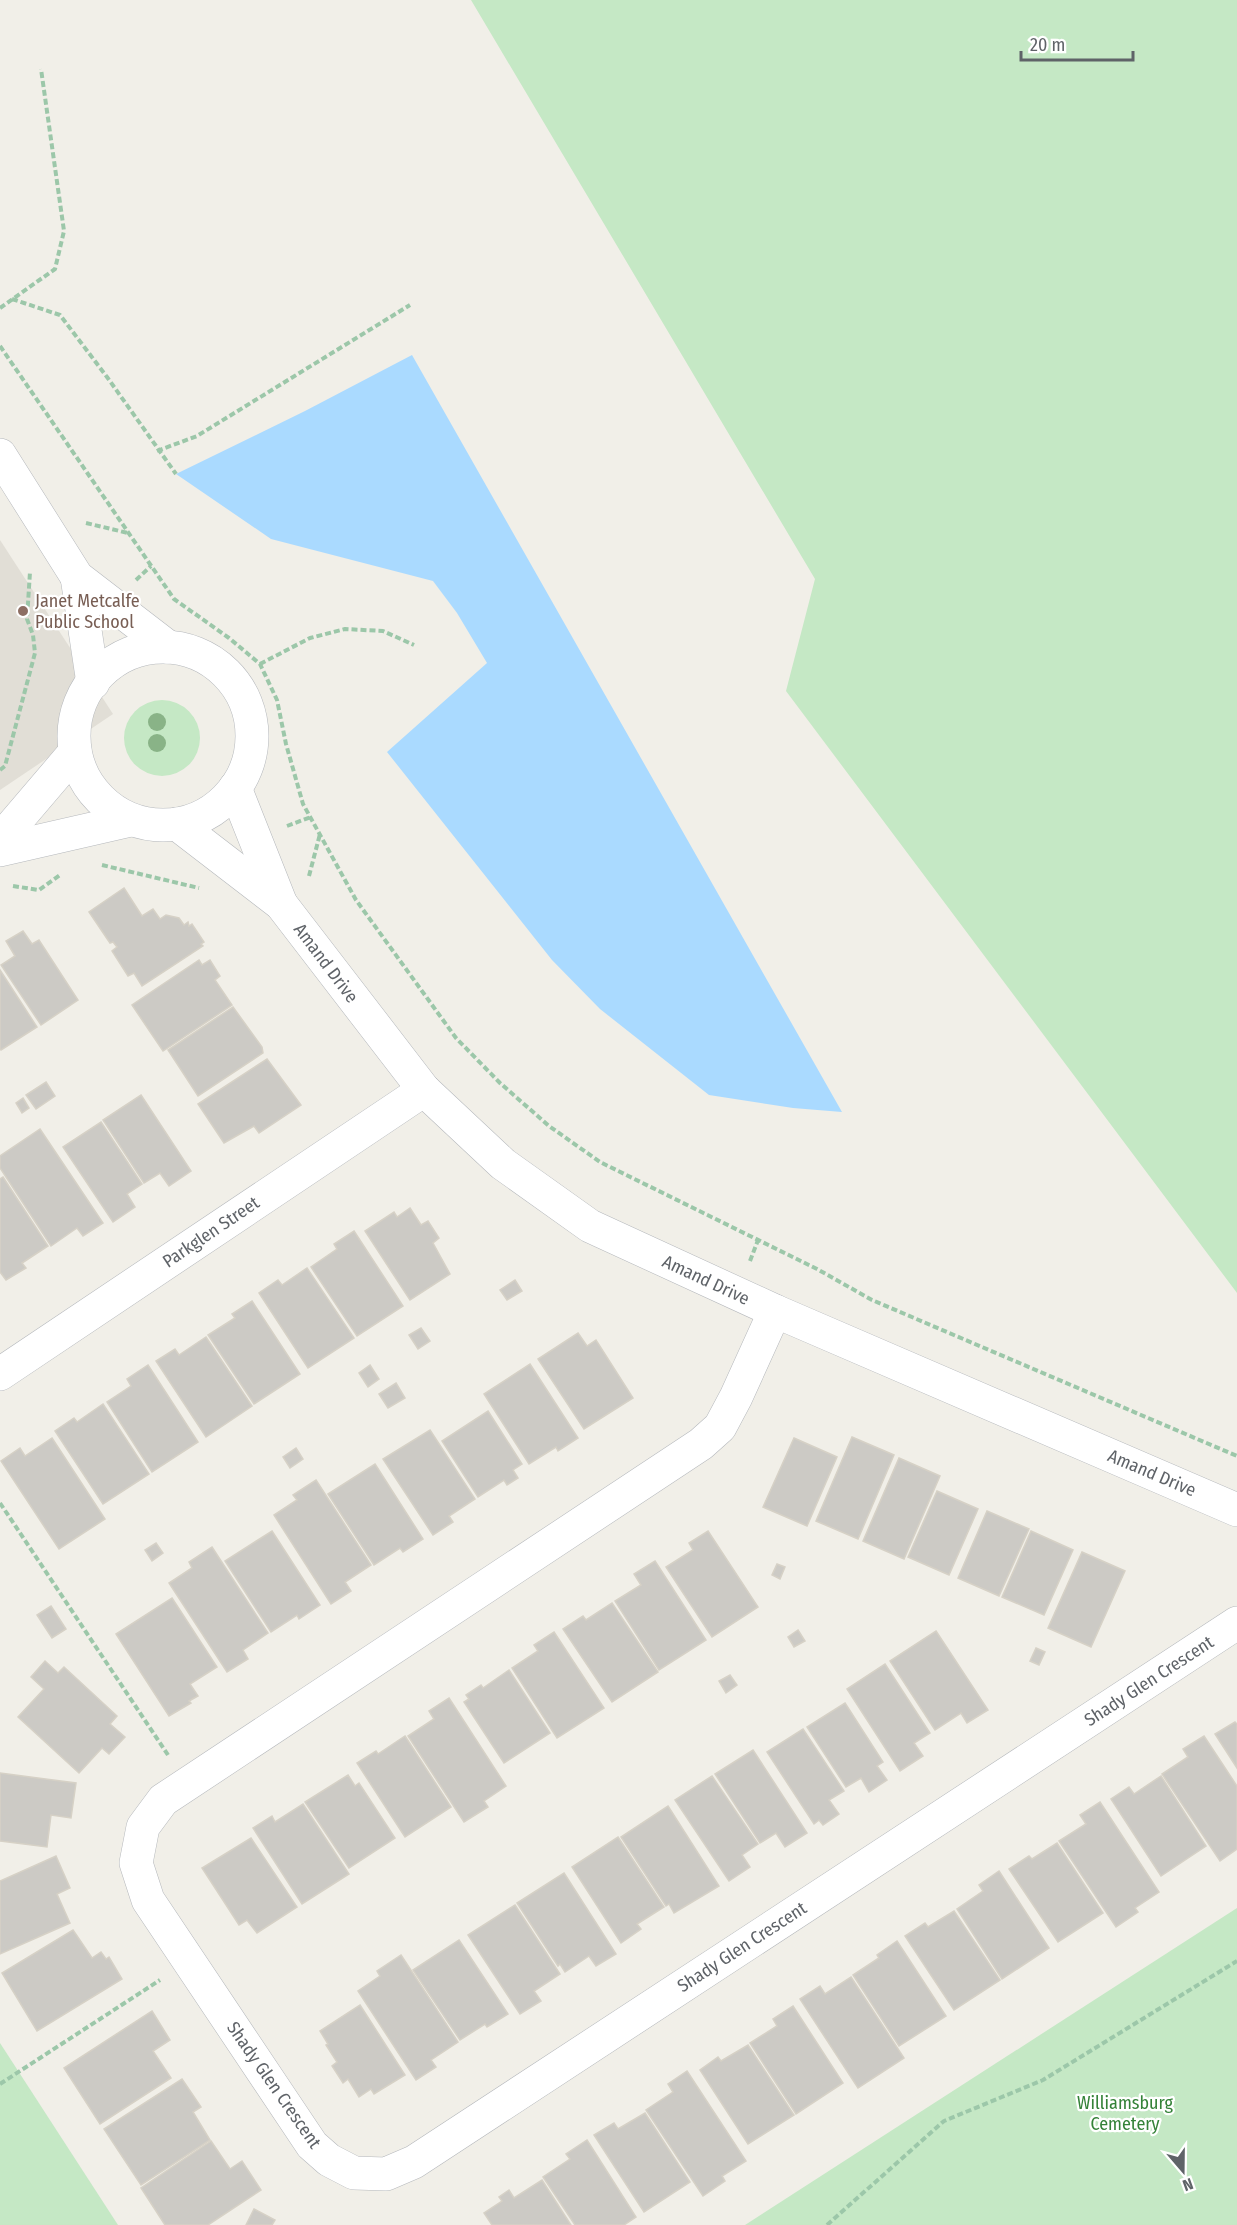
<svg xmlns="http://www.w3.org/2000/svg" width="1237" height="2225" font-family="'Fira Sans Condensed',sans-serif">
<rect width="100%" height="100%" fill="#f1efe8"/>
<polygon fill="#e1ded6" points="0,540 113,714 0,790"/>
<g fill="#c5e8c5">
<polygon points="471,0 1237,0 1237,1293 786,691 815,579"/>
<circle cx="162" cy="738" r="38"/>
<polygon points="1237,1908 1237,2225 745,2225"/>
<polygon points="0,2043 118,2225 0,2225"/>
</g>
<polygon fill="#aadaff" points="412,355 842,1112 793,1108 709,1095 600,1009 552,960 387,752 487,663 457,613 433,581 271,539 176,474 305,411"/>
<g fill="#cccac5" stroke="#d6d1c6" stroke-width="1.5">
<polygon points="124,888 142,916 153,909 160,919 166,915 179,918 184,925 188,922 189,926 192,924 204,942 201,944 203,946 142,986 134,973 128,976 112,951 117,947 113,942 110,943 89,912"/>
<polygon points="23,931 32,944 39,940 78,1000 41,1025 1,965 15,956 6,941"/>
<polygon points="199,960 202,965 210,960 220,976 215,980 232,1005 163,1051 132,1005"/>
<polygon points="0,970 37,1027 1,1050 0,1049"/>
<polygon points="233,1007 262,1047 263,1053 198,1096 168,1050"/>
<polygon points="267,1059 301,1105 259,1133 254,1126 224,1143 198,1104"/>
<polygon points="46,1082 55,1096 36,1109 26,1095"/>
<polygon points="141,1095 191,1171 169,1186 160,1173 144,1183 103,1120"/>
<polygon points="23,1098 29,1108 22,1113 16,1103"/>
<polygon points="101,1122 142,1184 127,1194 135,1207 113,1222 63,1147"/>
<polygon points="40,1129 103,1223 83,1236 77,1228 51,1246 0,1168 0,1156"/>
<polygon points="3,1177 48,1246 22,1263 26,1268 6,1280 0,1272 0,1179"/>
<polygon points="410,1208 421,1225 428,1221 439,1238 433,1243 450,1274 410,1300 365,1231 394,1212 397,1217"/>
<polygon points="354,1231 403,1306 357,1336 311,1267 337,1249 334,1244"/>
<polygon points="307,1268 354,1338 308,1368 259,1293 278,1280 282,1285"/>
<polygon points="515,1280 522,1291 507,1300 500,1290"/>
<polygon points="252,1301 300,1374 254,1404 208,1335 235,1318 232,1314"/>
<polygon points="421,1328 430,1341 418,1349 409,1335"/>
<polygon points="578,1333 587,1346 596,1340 633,1398 584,1429 538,1359"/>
<polygon points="206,1337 252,1406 206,1437 156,1361 175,1349 179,1355"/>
<polygon points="530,1364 578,1438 558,1451 556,1447 529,1464 484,1394"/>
<polygon points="148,1365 198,1442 152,1472 107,1402 131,1386 127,1379"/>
<polygon points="370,1365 379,1379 368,1387 359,1373"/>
<polygon points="396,1383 405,1398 388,1408 379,1394"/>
<polygon points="103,1404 149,1474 103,1504 55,1431 74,1418 77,1422"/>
<polygon points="488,1411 522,1464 513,1470 518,1478 507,1485 504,1480 478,1497 442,1441"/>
<polygon points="430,1430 475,1499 449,1516 453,1522 433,1535 383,1459"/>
<polygon points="852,1437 894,1455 858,1539 816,1521"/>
<polygon points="52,1438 105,1519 59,1549 1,1461 20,1448 25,1456"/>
<polygon points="794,1438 837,1457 807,1526 763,1507"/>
<polygon points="296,1448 303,1459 290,1468 283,1457"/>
<polygon points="899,1458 940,1476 904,1559 863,1541"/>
<polygon points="375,1464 423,1539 403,1552 400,1548 374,1565 328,1494"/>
<polygon points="316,1480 371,1565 345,1582 351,1591 331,1604 274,1515 297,1500 293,1495"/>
<polygon points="937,1491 978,1509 949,1575 908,1557"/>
<polygon points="987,1511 1029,1529 999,1596 958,1578"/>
<polygon points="272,1531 320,1605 299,1619 297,1615 271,1632 225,1561"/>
<polygon points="708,1531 758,1607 712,1637 666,1567 693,1550 689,1543"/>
<polygon points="1031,1531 1073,1550 1044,1615 1002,1597"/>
<polygon points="156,1543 163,1553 152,1561 145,1550"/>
<polygon points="212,1547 268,1633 243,1650 248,1659 227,1672 169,1583 192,1568 189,1562"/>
<polygon points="1082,1552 1125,1571 1091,1647 1048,1628"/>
<polygon points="655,1561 706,1640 659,1670 615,1601 641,1585 634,1574"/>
<polygon points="777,1564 785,1567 780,1579 772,1575"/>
<polygon points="172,1598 217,1667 190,1684 198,1696 189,1701 191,1703 169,1716 116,1634"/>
<polygon points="612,1603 658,1672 612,1702 563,1629 583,1616 586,1620"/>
<polygon points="51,1606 66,1629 52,1638 37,1615"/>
<polygon points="798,1630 805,1641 794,1647 788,1637"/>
<polygon points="936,1631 988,1710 967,1723 961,1713 935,1730 890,1661"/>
<polygon points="554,1632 604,1708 557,1738 512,1668 538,1651 534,1645"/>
<polygon points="1036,1648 1045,1652 1039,1665 1030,1661"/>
<polygon points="45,1661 58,1673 64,1667 117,1716 110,1724 125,1737 109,1754 102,1748 79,1773 18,1717 44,1689 31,1677"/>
<polygon points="885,1664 930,1733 914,1743 923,1756 900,1771 847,1689"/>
<polygon points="509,1670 550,1733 504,1763 464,1702 469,1699 466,1695 481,1685 483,1688"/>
<polygon points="730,1675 737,1685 726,1693 719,1681"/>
<polygon points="449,1698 506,1786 484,1801 488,1807 464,1822 408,1736 434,1719 429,1711"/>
<polygon points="845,1703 883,1762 877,1766 887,1780 869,1792 861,1778 846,1787 807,1727"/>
<polygon points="1235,1722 1237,1724 1237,1768 1215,1734"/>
<polygon points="803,1729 844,1791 829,1800 839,1814 823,1825 819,1820 814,1824 767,1752"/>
<polygon points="405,1736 451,1807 405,1837 357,1763 376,1751 378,1754"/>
<polygon points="1204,1736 1237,1786 1237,1849 1220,1861 1162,1774 1188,1757 1183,1749"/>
<polygon points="753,1750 807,1833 785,1847 776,1833 760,1843 715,1774"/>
<polygon points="0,1773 76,1783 71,1818 51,1815 47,1847 0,1841"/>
<polygon points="348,1775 355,1786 359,1783 395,1838 349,1868 305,1802"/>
<polygon points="712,1776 758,1844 742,1855 750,1867 729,1881 675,1800"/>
<polygon points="1161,1776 1206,1846 1161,1876 1111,1799 1129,1787 1134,1794"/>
<polygon points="1100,1802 1159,1892 1135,1908 1138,1912 1116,1927 1059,1841 1086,1824 1080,1815"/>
<polygon points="303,1804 349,1874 302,1904 253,1828 272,1816 275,1822"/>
<polygon points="668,1806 719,1886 674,1913 669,1904 666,1906 621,1837"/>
<polygon points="618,1837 664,1907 637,1924 641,1929 621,1943 572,1867"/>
<polygon points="251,1838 297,1907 257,1933 247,1920 239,1925 202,1868"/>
<polygon points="1057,1843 1103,1913 1058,1942 1009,1869 1029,1856 1032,1859"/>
<polygon points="56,1856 70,1888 57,1894 70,1923 0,1954 0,1881"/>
<polygon points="999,1871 1049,1948 1002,1979 957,1909 983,1891 979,1885"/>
<polygon points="564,1873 616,1954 596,1966 589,1956 565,1972 560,1964 558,1966 517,1903"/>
<polygon points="515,1905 560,1974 534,1991 541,2001 520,2014 468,1935"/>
<polygon points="954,1911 1000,1980 954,2010 905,1936 925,1923 928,1927"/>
<polygon points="73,1930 92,1958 101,1952 106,1959 109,1957 122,1979 37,2031 2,1973"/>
<polygon points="459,1940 508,2014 487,2027 485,2024 460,2040 413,1970"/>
<polygon points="897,1941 946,2016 899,2046 853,1975 879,1958 877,1955"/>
<polygon points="401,1955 458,2042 431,2060 436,2067 416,2080 358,1991 380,1976 377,1971"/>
<polygon points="851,1977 904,2058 858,2088 800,1999 820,1986 825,1994"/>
<polygon points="360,2005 405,2075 374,2094 371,2089 359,2097 348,2079 343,2083 332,2066 337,2062 326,2045 328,2044 320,2031"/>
<polygon points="793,2006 843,2083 796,2114 750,2043 777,2026 773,2019"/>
<polygon points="152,2011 170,2040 153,2051 171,2078 100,2124 64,2068"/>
<polygon points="748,2045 794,2115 748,2144 700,2070 718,2057 721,2061"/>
<polygon points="687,2071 746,2161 722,2176 725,2181 703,2196 646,2110 673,2092 668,2084"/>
<polygon points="182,2079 201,2107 193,2112 210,2140 141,2185 104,2129"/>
<polygon points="645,2113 690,2182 644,2212 594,2135 614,2123 618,2129"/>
<polygon points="587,2140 636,2217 624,2225 575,2225 543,2177 570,2159 566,2154"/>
<polygon points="211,2141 230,2169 242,2161 261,2190 208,2225 165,2225 141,2188"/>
<polygon points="542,2180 571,2225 492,2225 484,2213 502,2201 499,2197 509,2190 514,2198"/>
<polygon points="254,2209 275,2220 272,2225 246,2225"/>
</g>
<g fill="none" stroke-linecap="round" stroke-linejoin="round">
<defs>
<g id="street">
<polyline points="0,455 77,577 168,647"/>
<polyline points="77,577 93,683"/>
<circle cx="163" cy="736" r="89"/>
<polyline points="235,788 281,904"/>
<polyline points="177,824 281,904 424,1090 503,1164 590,1226 775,1311 1237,1510"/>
<polyline points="0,840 75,752"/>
<polyline points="0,850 131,820"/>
<polyline points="775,1311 736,1397 720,1427 701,1444 163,1800 143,1827 136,1863 148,1900 312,2145 329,2160 354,2173 386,2174 414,2162 1237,1623"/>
<polyline points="0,1374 424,1090"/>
</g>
</defs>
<use href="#street" stroke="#b5b8bc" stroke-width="34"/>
<g stroke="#9cc7a9" stroke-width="4" stroke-dasharray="6 3" stroke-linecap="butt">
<polyline points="12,299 60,315 107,377 176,474"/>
<polyline points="0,308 55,269 64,231 41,69"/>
<polyline points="0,346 174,599 229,638 260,664 277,700 286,744 303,804 356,900 456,1038 500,1083 549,1126 600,1162 817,1269 872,1300 1237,1456"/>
<polyline points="157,451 197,436 410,305"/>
<polyline points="86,523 128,533"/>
<polyline points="136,580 151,566"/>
<polyline points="260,664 310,638 345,629 383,631 414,645"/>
<polyline points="0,770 5,766 35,653 33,635 27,619 30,572"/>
<polyline points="287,826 311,817"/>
<polyline points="102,865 199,888"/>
<polyline points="309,876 320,834"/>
<polyline points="13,886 39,890 60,875"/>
<polyline points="750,1261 758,1240"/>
<polyline points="0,1503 168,1755"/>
<polyline points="0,2084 160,1980"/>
<polyline points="827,2225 944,2121 1043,2080 1237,1961"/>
</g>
<use href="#street" stroke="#fff" stroke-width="33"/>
</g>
<g fill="#89b387">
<circle cx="157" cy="722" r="9"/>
<circle cx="157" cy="743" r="9"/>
</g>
<circle fill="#8d6e63" stroke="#fff" stroke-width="2" cx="23" cy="611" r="6"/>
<g text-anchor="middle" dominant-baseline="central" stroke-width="4.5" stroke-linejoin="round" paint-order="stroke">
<g font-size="18" fill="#785e54" stroke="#fff" text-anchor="start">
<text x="35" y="601">Janet Metcalfe<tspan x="35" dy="21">Public School</tspan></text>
</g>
<g font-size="18" fill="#5f6368" stroke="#fff">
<text transform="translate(326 963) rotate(53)">Amand Drive</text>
<text transform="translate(211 1232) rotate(-34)">Parkglen Street</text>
<text transform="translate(706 1280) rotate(25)">Amand Drive</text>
<text transform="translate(1152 1473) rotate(23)">Amand Drive</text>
<text transform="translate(1149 1681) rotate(-33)">Shady Glen Crescent</text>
<text transform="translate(742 1947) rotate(-33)">Shady Glen Crescent</text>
<text transform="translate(274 2085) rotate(55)">Shady Glen Crescent</text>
</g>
<g font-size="18" fill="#348238" stroke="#fff">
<text x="1125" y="2103">Williamsburg<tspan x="1125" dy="21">Cemetery</tspan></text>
</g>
</g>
<g transform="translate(1183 2171) rotate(160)" stroke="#ffffff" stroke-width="4.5" paint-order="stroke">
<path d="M0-4.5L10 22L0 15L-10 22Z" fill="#5f6368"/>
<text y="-9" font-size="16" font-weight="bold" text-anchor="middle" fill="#5f6368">N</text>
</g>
<path d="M1021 51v9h112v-9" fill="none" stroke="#5f6368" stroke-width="3"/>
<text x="1030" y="51" font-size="18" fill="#5f6368" stroke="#ffffff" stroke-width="4.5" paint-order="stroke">20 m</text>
</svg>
